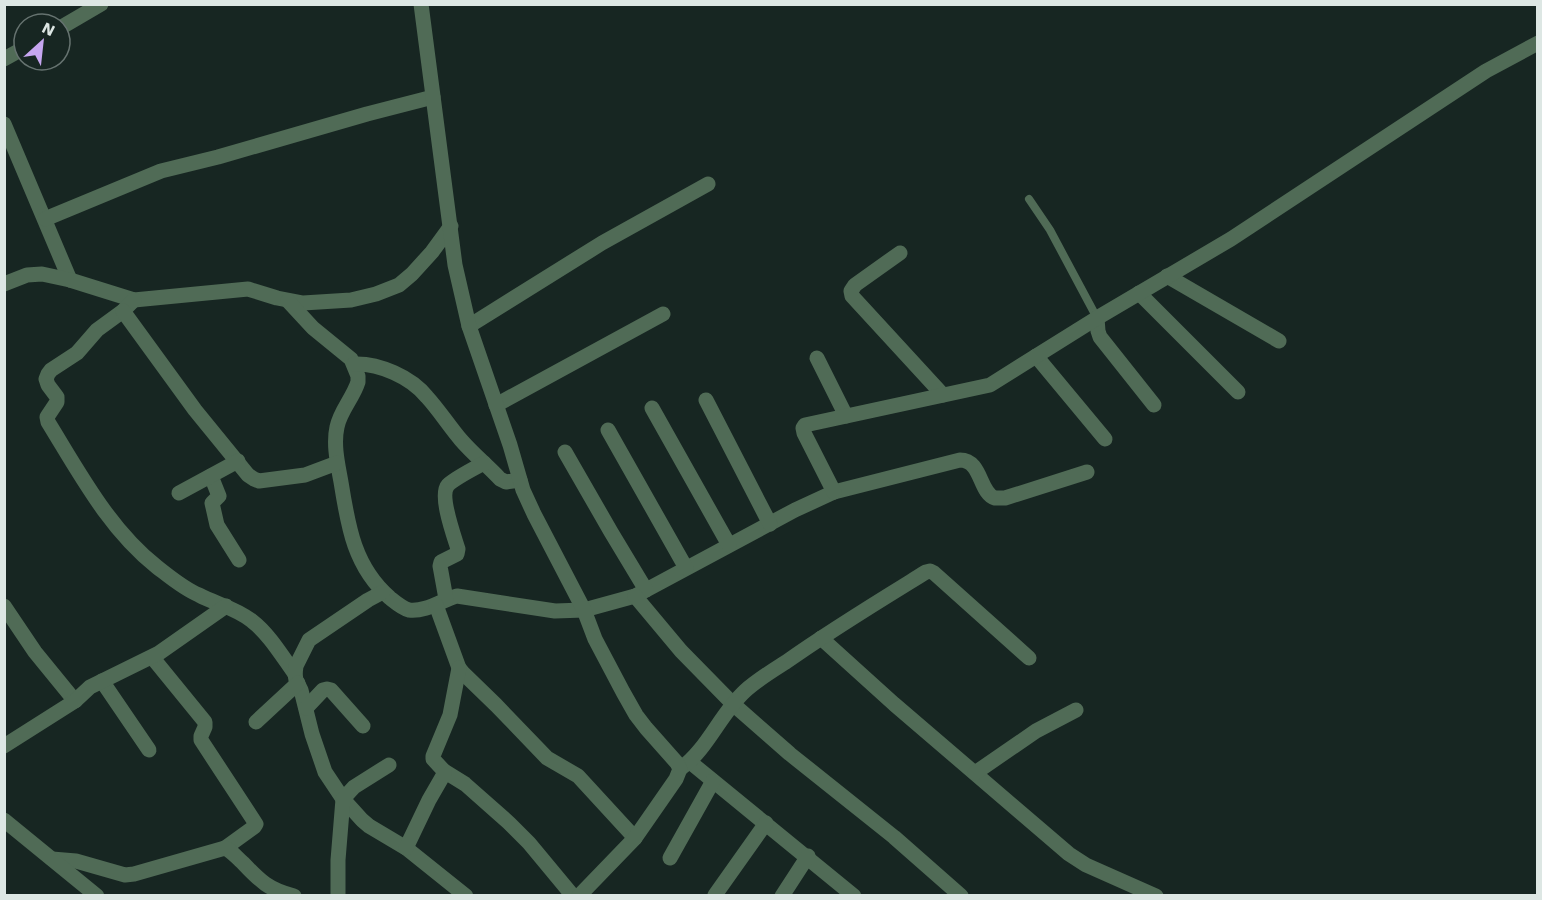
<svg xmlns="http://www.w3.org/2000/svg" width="1542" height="900" font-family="'Work Sans',sans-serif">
<rect width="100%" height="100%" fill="#172622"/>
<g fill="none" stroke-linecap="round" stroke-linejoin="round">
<polyline stroke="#506b56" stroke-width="8" points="1029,199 1050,230 1097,318"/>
<g stroke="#506b56" stroke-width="15">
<polyline points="60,28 101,4"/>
<polyline points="4,59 24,48"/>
<polyline points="4,124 70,280"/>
<polyline points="45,219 161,171 218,157 367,114 433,97"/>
<polyline points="900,253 855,285 851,291 852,296 943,395"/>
<polyline points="1167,276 1279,341"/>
<polyline points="4,284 27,275 42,274 70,280 134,300 248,289 277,298 303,303 351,300 376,294 399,285 412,274 432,252 451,226"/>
<polyline points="1139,293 1238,392"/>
<path d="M134,300L123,311L97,330L77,353L51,370L48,374L46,379L48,385L57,397V402L47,417L48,422C80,474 109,529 157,567C170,577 184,589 199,595C216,604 236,608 252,621C269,634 282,656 295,674"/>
<path d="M288,301L313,328L351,359L358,376V382C353,398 340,411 337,427C333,445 338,465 341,482C348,526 354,567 390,598C395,602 402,608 409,610C426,612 442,600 457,596L555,611L584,610L635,596L795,510L834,492L960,460C982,460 979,493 995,498C996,498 1003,498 1005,498L1087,472"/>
<polyline points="123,311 195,410 248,475 254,479 259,481 305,475 337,463"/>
<polyline points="1097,318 1098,331 1100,337 1154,405"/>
<polyline points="469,326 602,243 708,184"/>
<polyline points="1036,356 1105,439"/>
<polyline points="817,358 846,416"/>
<path d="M354,364C379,363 411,377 427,397C439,410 449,426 461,440C473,454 488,466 500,479L506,482L520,480"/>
<polyline points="706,400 770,524"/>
<polyline points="496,405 663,314"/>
<polyline points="652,408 729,545"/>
<polyline points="608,430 686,568"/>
<polyline points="565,452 611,532 646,590"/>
<polyline points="211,476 219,496 212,503 217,525 239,560"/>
<polyline points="834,492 804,433 803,428 805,425 990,385 1097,318 1231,239 1486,71 1538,43"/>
<polyline points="179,493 238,461"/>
<polyline points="383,592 368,600 309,640 296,666 295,674 296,680 301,690 312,734 325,772 343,799 362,820 369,826 406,848 466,896"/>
<polyline points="635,596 681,651 733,704 790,754 894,837 961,896"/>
<path d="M446,599L440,566L441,562L457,554L458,549C454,536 439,495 448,485C455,478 475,468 484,463"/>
<polyline points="436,605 459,668 463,673 496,705 547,758 578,776 635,838"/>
<polyline points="4,606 35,652 75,701"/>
<polyline points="821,638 894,704 1069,854 1086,865 1156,896"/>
<polyline points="152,657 205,722 205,727 201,736 201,740 256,824 254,827 225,848"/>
<polyline points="102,681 149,750"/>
<polyline points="306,708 323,690 327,689 331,690 363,726"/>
<polyline points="256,722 298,683"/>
<polyline points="4,746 75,701 90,687 159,653 226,606"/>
<polyline points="690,762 854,896"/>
<path d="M680,769C708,749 720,714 745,691C757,680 772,671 786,662C831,630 879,601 926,572L930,571L934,573L1029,658"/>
<polyline points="444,771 465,784 509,823 529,843 573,896"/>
<polyline points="975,773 1036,731 1076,710"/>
<polyline points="406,848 429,800 444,774 444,771 433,759 433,756 450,715 459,668"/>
<polyline points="670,858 713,781"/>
<path d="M52,859L76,861L125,875L134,874L225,848C232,851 237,858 243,863C260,881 269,890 294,896"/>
<polyline points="715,895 766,823"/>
<polyline points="338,896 338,860 343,799 354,787 389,765"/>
<polyline points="782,896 808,856"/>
</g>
<g stroke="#506b56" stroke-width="15">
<polyline points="421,4 455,265 469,326 510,445 523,490 534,514 584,610 595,639 623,692 636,715 646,728 677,763 680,769 676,779 635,838 579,896"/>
<polyline points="4,820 97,896"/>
</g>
</g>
<rect width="1542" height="900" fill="none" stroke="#dde7e4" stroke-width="12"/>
<g transform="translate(42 42) rotate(27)"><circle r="28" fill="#172622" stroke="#667370" stroke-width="1.5"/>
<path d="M0-4.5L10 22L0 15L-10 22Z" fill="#c6a6f0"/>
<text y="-9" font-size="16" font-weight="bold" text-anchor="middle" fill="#dde7e4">N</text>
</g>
</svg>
